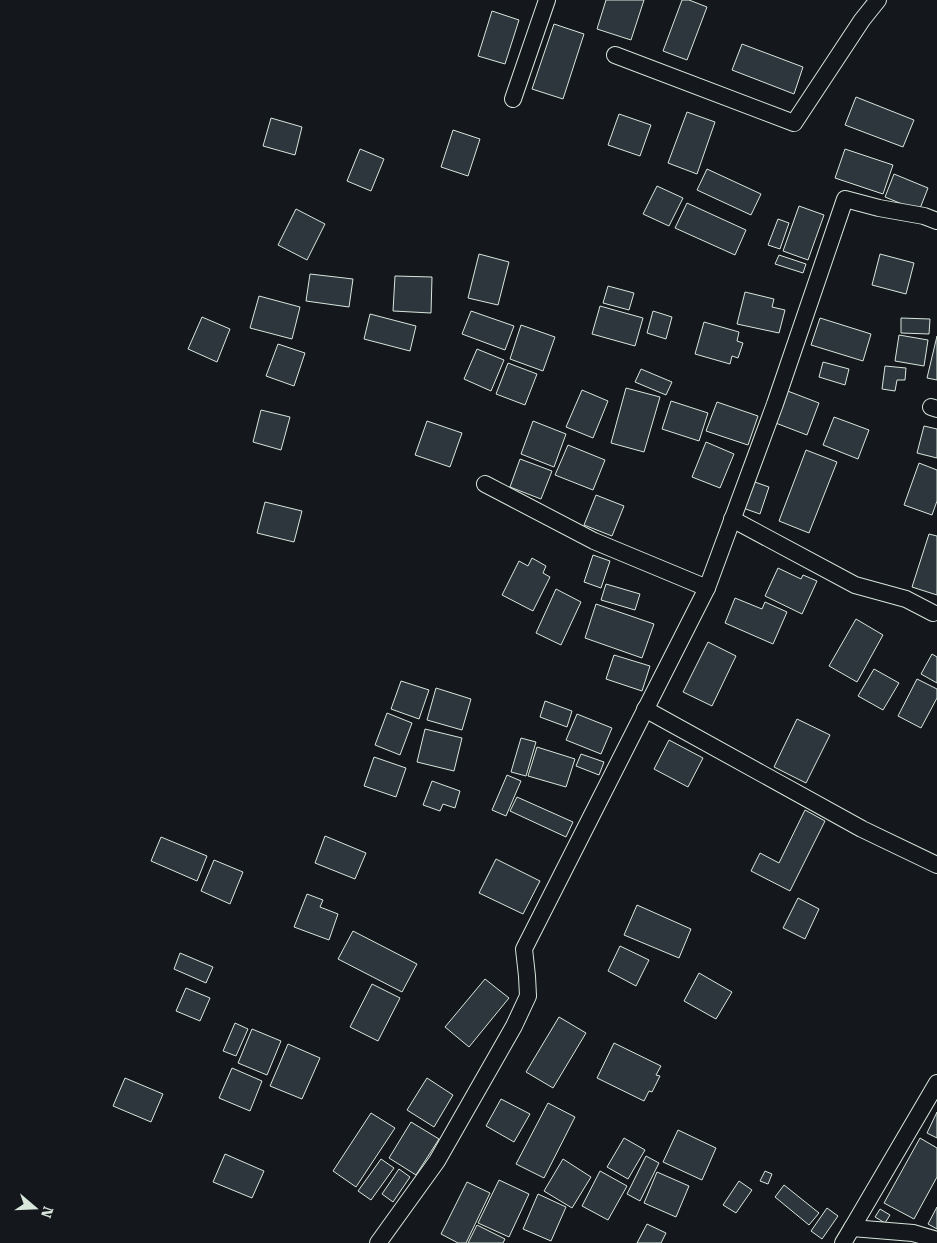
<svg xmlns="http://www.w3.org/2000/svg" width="937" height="1243" font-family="'Roboto Serif',serif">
<rect width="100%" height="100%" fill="#14181c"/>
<g fill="#2c363c" stroke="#d8e6dc">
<polygon points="606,0 644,0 631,40 597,29"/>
<polygon points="682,0 689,0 707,7 687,60 663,51"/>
<polygon points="492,11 519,20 505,64 478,56"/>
<polygon points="554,24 584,34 563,99 532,89"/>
<polygon points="742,44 803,67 794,94 732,70"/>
<polygon points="856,97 914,120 903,147 845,125"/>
<polygon points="687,112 715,122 697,174 668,163"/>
<polygon points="619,114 651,125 640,156 608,145"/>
<polygon points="271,118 302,127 295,155 263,146"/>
<polygon points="453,130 480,139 468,176 441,167"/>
<polygon points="360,149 384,159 371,191 347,181"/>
<polygon points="845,149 893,165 883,194 835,178"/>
<polygon points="707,169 761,194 751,215 697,190"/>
<polygon points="894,174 928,188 919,211 885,197"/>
<polygon points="657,186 683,198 669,226 643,214"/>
<polygon points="687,203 746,230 735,255 675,228"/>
<polygon points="799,206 824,215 808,260 783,251"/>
<polygon points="296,209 325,224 307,260 278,245"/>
<polygon points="778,219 789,223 780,249 768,245"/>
<polygon points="479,254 509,262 498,305 468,298"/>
<polygon points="880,254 914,263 906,294 872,285"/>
<polygon points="779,255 806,264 803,273 775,264"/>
<polygon points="310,274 353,279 349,307 306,301"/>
<polygon points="395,276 432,277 431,313 393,311"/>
<polygon points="608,286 634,293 629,310 603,303"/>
<polygon points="745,292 774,299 772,307 785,310 779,333 737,324"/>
<polygon points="259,296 300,307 292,339 250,328"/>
<polygon points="600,306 643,318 635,346 592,334"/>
<polygon points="471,311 514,326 505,350 462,334"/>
<polygon points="653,311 672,317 666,339 647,333"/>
<polygon points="370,314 416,326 410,351 364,339"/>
<polygon points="202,317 230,329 217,362 188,349"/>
<polygon points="820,318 871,334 863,361 811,345"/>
<polygon points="901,318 930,319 929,334 901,333"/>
<polygon points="704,322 739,332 737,341 743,343 738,358 732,356 730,364 695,354"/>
<polygon points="521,325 555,337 543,371 510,359"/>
<polygon points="899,335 928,340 924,366 895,361"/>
<polygon points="937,336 937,380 927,378"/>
<polygon points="278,344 305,353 294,386 266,376"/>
<polygon points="477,349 504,360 491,391 464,379"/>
<polygon points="823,362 849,369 845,385 819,377"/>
<polygon points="508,363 537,374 525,405 496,394"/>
<polygon points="885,366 906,368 905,380 897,380 895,391 882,389"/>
<polygon points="641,369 672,382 666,395 635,382"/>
<polygon points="626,388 660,397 644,452 611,443"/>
<polygon points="582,390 608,401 593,438 566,427"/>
<polygon points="785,390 819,403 807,435 773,422"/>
<polygon points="671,401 708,413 699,441 662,429"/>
<polygon points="717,402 758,416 748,445 706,431"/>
<polygon points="261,410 290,417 281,450 253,442"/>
<polygon points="834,417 869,430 858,459 823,445"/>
<polygon points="427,421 462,433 450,467 415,455"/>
<polygon points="533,421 566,434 554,467 521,454"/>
<polygon points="924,426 937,429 937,458 917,453"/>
<polygon points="706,442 734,454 720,488 692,477"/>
<polygon points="568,445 605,460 593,490 555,475"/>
<polygon points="806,450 837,462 809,533 779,521"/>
<polygon points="520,459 552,471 541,499 510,487"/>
<polygon points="919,463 937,470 937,501 932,515 904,505"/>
<polygon points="749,480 769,487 760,514 740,507"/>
<polygon points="596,495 624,506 612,536 584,525"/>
<polygon points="265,502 302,511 294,542 257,533"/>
<polygon points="929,534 937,536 937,595 912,587"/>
<polygon points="593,555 610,561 601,588 584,582"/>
<polygon points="532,558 546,566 543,573 550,577 533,611 502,595 519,561 528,566"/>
<polygon points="778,568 801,579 803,575 817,581 802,614 765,596"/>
<polygon points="606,584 640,594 635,610 601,600"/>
<polygon points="556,589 581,602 561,645 536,633"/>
<polygon points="735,598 762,609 765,602 787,612 773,644 725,623"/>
<polygon points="596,604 654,624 642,658 585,638"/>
<polygon points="856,619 883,635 857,682 829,666"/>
<polygon points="708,642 736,656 712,706 683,692"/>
<polygon points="932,654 937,657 937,683 921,674"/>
<polygon points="614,655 650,666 642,691 606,679"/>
<polygon points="874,669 899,683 883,710 858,696"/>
<polygon points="917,679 937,689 937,698 921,728 898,716"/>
<polygon points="401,681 429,690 419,719 391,709"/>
<polygon points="436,688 471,699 462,730 427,720"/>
<polygon points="545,701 572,711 567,727 540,717"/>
<polygon points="387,713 412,723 400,755 375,745"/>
<polygon points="577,714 612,728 601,754 566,740"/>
<polygon points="797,719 830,735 806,783 774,767"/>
<polygon points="425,729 462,738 454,771 417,762"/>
<polygon points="521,738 536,742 526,776 511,772"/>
<polygon points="669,740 703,758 688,787 654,769"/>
<polygon points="537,747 575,759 566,787 528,776"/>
<polygon points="581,754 604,762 599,775 576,766"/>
<polygon points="374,757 406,768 396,797 364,786"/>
<polygon points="507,775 521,781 506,816 492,810"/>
<polygon points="432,781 460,791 455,808 443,804 440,811 423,805"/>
<polygon points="517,797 573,822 566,837 510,811"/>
<polygon points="805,810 825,821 790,891 751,871 760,853 779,863"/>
<polygon points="325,836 366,853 355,879 315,863"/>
<polygon points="161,837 207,856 197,881 151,861"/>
<polygon points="496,859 540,881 523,914 479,893"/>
<polygon points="214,860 243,872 230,904 201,891"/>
<polygon points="307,894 323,900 320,907 338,914 329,940 294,927"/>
<polygon points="798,898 819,909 805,939 783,928"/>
<polygon points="637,905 691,929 679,958 624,935"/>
<polygon points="353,931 417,964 402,992 338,959"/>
<polygon points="620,946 649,960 636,986 608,971"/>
<polygon points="180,953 213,967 206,983 174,969"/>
<polygon points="699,973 732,992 716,1019 684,1001"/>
<polygon points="485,979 509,998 469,1047 445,1027"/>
<polygon points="372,984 400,998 378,1041 350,1027"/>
<polygon points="186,988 210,998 200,1021 176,1011"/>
<polygon points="559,1017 586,1033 553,1088 526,1072"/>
<polygon points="235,1023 248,1029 236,1056 223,1051"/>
<polygon points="252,1029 281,1041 267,1075 238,1063"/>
<polygon points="614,1043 661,1066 656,1075 660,1076 652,1092 649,1091 644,1101 597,1078"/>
<polygon points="288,1044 320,1058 302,1099 270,1086"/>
<polygon points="232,1068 262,1081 250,1111 219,1098"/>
<polygon points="125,1078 163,1094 151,1122 113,1106"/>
<polygon points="427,1078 453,1095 434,1127 407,1110"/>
<polygon points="501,1099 530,1114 514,1142 486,1126"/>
<polygon points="548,1103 575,1117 544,1178 516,1164"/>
<polygon points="937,1112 937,1138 927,1133"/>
<polygon points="371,1113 395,1128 356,1187 333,1171"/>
<polygon points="411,1122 439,1139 416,1175 389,1158"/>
<polygon points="678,1130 716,1148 702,1180 663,1162"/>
<polygon points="624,1138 645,1150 628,1179 607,1167"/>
<polygon points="920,1138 937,1148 937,1177 914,1219 884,1203"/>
<polygon points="225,1154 264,1171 252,1198 213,1182"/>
<polygon points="646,1156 659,1163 640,1201 627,1194"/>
<polygon points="381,1159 394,1168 371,1200 358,1191"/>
<polygon points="563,1159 591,1177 572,1208 544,1191"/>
<polygon points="399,1169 410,1177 393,1202 382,1194"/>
<polygon points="600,1171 627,1186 608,1220 582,1206"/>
<polygon points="765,1171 772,1174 768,1184 760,1181"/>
<polygon points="657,1172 689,1186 676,1217 644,1203"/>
<polygon points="499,1180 529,1194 509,1237 478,1223"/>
<polygon points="739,1181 752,1190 736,1213 723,1205"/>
<polygon points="467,1182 490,1193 466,1243 458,1243 441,1234"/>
<polygon points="784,1185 819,1213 809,1225 775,1197"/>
<polygon points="538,1194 566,1207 551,1241 523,1229"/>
<polygon points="937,1207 937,1229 928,1224"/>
<polygon points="827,1208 838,1216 822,1239 811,1231"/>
<polygon points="880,1209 890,1215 885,1223 875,1217"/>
<polygon points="647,1224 666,1233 661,1243 637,1243"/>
<polygon points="477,1225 505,1239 503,1243 468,1243"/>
</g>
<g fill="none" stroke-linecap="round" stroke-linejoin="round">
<defs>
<g id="minor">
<polyline points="615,55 794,123 862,20 878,0"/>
<polyline points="513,99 547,0"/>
<polyline points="931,407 937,409"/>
<polyline points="485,484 594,541 707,588"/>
<polyline points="732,519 855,585 906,599 933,613"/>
<polyline points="645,709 862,829 937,865"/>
<polyline points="852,1228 937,1083"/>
<polyline points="378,1243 437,1161 514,1026 528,996 527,976 524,949 707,588 775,404 845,199 879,208 924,216 937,221"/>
<polyline points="843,1243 852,1228 913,1233 937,1240"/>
</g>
</defs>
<use href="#minor" stroke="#d8e6dc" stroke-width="18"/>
<use href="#minor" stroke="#14181c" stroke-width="16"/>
</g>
<g transform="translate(35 1208) rotate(109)" stroke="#14181c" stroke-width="4" paint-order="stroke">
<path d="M0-4L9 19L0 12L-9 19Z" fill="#d8e6dc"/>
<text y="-8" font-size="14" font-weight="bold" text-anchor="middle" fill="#d8e6dc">N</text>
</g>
</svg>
